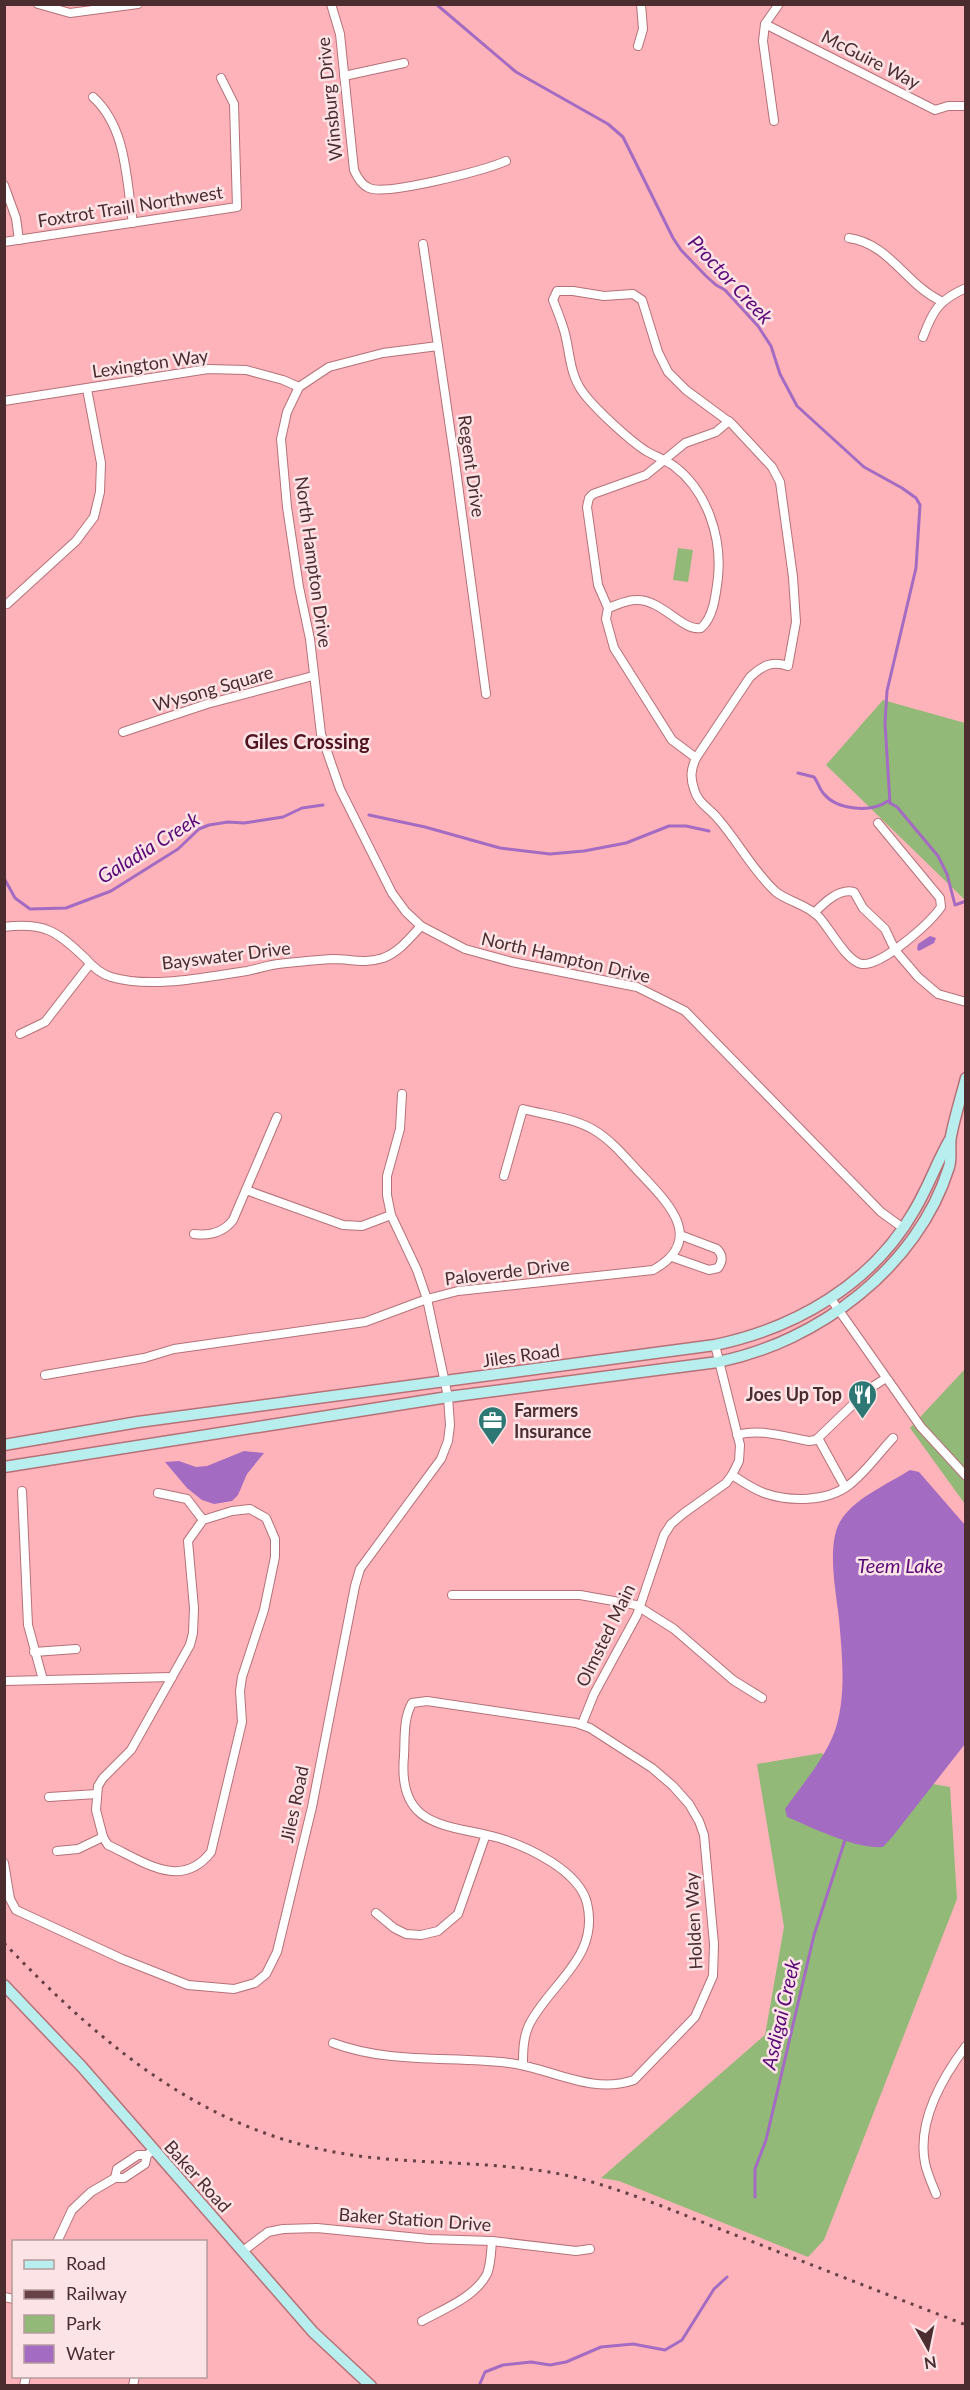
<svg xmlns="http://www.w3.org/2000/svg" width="970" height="2390" font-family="Lato,sans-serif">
<rect width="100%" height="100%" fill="#feb3ba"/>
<g fill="#93b978">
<polygon points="678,548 693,550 688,582 673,580"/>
<polygon points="883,700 965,723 965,900 826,765"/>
<polygon points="965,1369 965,1504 910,1428"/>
<polygon points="822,1753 857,1815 899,1778 950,1787 957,1899 824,2240 808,2257 619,2181 601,2178 765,2035 784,1927 757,1764"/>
</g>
<g fill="#a46bc2">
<polygon points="930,936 936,938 934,943 919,951 917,949 918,944"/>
<polygon points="244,1451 264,1453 247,1474 238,1495 232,1501 214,1504 202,1500 187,1488 165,1462 179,1461 196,1467 207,1466"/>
<path d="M910,1470L919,1472L965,1525V1744L893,1836L883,1847C854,1849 814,1828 787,1817L785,1809C803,1783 829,1754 837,1724C846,1691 842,1653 839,1619C836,1591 825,1540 843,1517C859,1496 888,1484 910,1470Z"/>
</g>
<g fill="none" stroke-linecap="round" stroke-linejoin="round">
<g stroke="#a46bc2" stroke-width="3">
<polyline points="436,4 516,72 608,124 623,137 673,238 681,250 706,276 716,285 725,290 758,326 771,346 780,374 797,406 864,467 902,488 916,498 920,505 916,568 887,691 885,723 890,803"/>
<path d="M798,773L814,777C818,782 819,789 824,794C837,810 871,813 888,801L890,803"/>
<polyline points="890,803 897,807 938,856 947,874 955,905 966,901"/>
<polyline points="369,815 425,827 500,848 550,854 584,851 626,843 669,826 686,826 709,831"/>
<polyline points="4,878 15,898 30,909 66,908 111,891 178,849 199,829 209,825 228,822 244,823 283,817 302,808 323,805"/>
<polyline points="755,2197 755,2169 766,2140 814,1935 845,1840"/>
<polyline points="479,2386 485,2372 503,2365 531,2362 550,2365 566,2362 601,2347 633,2344 665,2350 682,2340 714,2289 727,2277"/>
</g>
<defs>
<g id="street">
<polyline points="38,4 70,13 138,4"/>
<path d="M331,4L340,34L354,170C357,177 362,185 369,188C387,196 485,170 506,161"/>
<polyline points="765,24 935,110 948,106 966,106"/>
<polyline points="638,46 643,29 641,4"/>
<polyline points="344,76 404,63"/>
<path d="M93,97C127,128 126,179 133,223"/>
<polyline points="774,121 763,41 765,24 779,4"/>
<polyline points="4,185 16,218 19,240"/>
<path d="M849,238C890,244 905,284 941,301"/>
<polyline points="4,242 237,207 234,104 221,78"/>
<polyline points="423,244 455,462 486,694"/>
<path d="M923,337C933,310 939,300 966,288"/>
<polyline points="438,346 383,353 329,367 299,387 287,412 281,439 287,507 299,587 310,639 321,734 340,789 392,893 406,912 421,926 465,949 512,962 637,987 685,1011 881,1212 903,1228"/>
<polyline points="4,401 208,369 246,370 283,380 299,387"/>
<polyline points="7,604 76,541 94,517 100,492 101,463 87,389"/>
<path d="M608,608C617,605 626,600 636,600C662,599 683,632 701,628C714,617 716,593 718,577C722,537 707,491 674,466C665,460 655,456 646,451C629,440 593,407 582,391C569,373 570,350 564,330C561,320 557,310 553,300L557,291H573L604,296L633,294L642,300L658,352L668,372L686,390L732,424L772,467L780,482L793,577L796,622L788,666C772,660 762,666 750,677L696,758C691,769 690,777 694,789C698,804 710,808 719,820C739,843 753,871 776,892C789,902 808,905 819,917C830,929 847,962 862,964C882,966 930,923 941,907L940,898L878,823"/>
<polyline points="123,732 207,704 313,676"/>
<polyline points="696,758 672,740 614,648 606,619 608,608 598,585 587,507 589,498 593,494 646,475 685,443 716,432 729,421"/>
<path d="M814,913C824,903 839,888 854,892L863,908L885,929L895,950L918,977L938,994L966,1002"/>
<path d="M4,927C44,922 57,931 85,958C92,966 101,974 111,977C152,989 206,977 247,971C258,969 268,965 278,964C296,962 315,960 333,959C351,959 364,964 383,958C399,952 410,938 421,926"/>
<polyline points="20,1034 45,1022 90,964"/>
<polyline points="246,1190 343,1225 362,1226 391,1215"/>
<path d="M194,1234C210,1236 223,1233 233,1220L277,1117"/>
<path d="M672,1257L709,1270L718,1268C723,1261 723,1255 717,1249L680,1235"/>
<polyline points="831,1299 921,1427 966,1476"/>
<path d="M45,1375L144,1358L174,1349L365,1322L427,1299L458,1291L653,1270C708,1239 666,1201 638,1171C625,1157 611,1140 594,1130C574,1118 546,1115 523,1109L504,1176"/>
<path d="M737,1435C760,1428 786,1437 809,1441L816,1440L869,1389L886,1378"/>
<polyline points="818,1438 845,1487"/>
<path d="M732,1475C743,1482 753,1489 764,1493C790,1502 827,1502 849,1485C865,1473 879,1453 893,1438"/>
<polyline points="22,1491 28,1625 43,1680"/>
<polyline points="158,1493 187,1499 203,1520"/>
<path d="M250,1509L266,1518L275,1539V1557L264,1610L242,1677L240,1691L242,1722L211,1852C181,1891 143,1861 108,1845L103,1837L96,1810L98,1786L103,1778L131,1750L190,1645L193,1633L194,1608L188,1541L203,1520L232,1511Z"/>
<polyline points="452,1595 580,1595 636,1605 674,1629 733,1680 762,1698"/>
<polyline points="34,1652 76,1649"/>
<polyline points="4,1681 172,1677"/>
<polyline points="582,1724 594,1694 637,1615 664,1535 671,1524 684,1513 726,1483 732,1475 739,1461 740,1445 715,1345"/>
<polyline points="49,1797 97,1794"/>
<polyline points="57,1851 78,1849 103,1837"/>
<polyline points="4,1863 10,1899 16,1910 122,1959 188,1985 234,1989 255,1983 266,1974 277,1952 312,1807 355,1586 360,1569 441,1459 448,1441 450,1425 448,1397 427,1299 417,1270 391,1215 387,1195 387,1176 400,1129 402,1094"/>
<polyline points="376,1913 394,1928 406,1934 421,1935 438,1931 458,1914 485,1837"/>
<path d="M333,2043C389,2064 451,2056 509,2063C551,2068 591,2095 634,2080L695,2017L713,1976L714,1944L704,1835L699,1821L689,1804L673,1786L652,1768L590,1728L576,1723L427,1701L412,1703C403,1719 405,1739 404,1756C397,1830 449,1824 499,1838C529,1847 579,1871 587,1903C600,1958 550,1983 529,2025C523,2038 523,2052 523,2065"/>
<polyline points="115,2178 117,2169 138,2155 147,2155"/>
<path d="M936,2194C932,2184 927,2173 925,2163C917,2122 942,2078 966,2046"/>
<polyline points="57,2242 72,2210 91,2192 115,2178 124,2178 145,2164 147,2155 153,2150"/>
<polyline points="243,2251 268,2232 283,2229 317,2228 429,2239 492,2241 576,2251 590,2249"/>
<polyline points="4,2297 14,2299"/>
<path d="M422,2321C444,2309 475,2297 487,2274C491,2264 491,2252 492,2241"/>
<polyline points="24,2386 26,2376"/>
<polyline points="133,2386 135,2376"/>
</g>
<g id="secondary">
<path d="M4,1445L138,1422L715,1345C796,1328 872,1284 914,1211C928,1188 936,1164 949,1141"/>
<path d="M4,1467L448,1397L718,1362C818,1342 918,1267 949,1167C952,1158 949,1146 951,1136C955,1116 961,1097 966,1078"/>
<polyline points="4,1985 82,2067 313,2332 371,2386"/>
</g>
</defs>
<use href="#street" stroke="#b67178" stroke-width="10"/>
<use href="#secondary" stroke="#b67178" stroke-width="13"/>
<use href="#street" stroke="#fff" stroke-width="8"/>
<use href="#secondary" stroke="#b8efee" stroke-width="10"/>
<path stroke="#664145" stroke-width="3" stroke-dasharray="3 6" stroke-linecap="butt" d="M4,1943C108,2051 212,2139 367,2157C437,2165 509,2161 578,2178C634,2193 688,2217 743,2238C817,2267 891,2296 966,2325"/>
</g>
<defs>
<symbol id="restaurant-pin" viewBox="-11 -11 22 30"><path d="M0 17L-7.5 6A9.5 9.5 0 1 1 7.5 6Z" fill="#2d7775" stroke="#fce4e6"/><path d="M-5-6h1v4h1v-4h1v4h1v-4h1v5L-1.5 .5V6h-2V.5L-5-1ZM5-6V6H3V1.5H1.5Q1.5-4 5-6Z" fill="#fff"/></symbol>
<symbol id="office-pin" viewBox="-11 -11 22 30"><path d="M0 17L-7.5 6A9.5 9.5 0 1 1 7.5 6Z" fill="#2d7775" stroke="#fce4e6"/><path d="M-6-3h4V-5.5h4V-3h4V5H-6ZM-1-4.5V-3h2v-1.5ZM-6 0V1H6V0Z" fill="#fff"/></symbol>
</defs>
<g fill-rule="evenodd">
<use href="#restaurant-pin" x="846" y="1378" width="33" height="45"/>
<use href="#office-pin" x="476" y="1404" width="33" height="45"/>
</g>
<g text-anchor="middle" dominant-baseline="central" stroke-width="5" stroke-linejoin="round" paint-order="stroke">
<g font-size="18" fill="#4b2d30" stroke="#fce4e6">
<text transform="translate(871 59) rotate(27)">McGuire Way</text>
<text transform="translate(329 99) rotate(-96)">Winsburg Drive</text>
<text transform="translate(130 206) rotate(-9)">Foxtrot Traill Northwest</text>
<text transform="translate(150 363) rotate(-8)">Lexington Way</text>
<text transform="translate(472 466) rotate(82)">Regent Drive</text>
<text transform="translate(314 562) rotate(82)">North Hampton Drive</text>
<text transform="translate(213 688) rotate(-16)">Wysong Square</text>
<text transform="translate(226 955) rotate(-7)">Bayswater Drive</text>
<text transform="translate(566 957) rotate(13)">North Hampton Drive</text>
<text transform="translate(507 1271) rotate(-7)">Paloverde Drive</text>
<text transform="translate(521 1355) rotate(-8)">Jiles Road</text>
<text transform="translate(605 1635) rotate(-64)">Olmsted Main</text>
<text transform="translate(294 1804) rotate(-78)">Jiles Road</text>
<text transform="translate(693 1921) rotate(-93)">Holden Way</text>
<text transform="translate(198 2176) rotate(48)">Baker Road</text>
<text transform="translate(415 2219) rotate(4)">Baker Station Drive</text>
</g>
<g font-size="18" font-weight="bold" fill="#4b2d30" stroke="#fce4e6" text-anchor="end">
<text x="842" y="1394">Joes Up Top</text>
<text x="514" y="1410" text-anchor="start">Farmers<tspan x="514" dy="21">Insurance</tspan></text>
</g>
<g font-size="20" font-style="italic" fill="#5a0878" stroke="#fce4e6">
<text transform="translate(731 279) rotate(47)">Proctor Creek</text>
<text transform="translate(148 847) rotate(-32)">Galadia Creek</text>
<text x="900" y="1565">Teem Lake</text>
<text transform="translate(780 2014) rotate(-77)">Asdigai Creek</text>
</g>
<g font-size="20" font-weight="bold" fill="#4f141f" stroke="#fce4e6">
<text x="307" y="741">Giles Crossing</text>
</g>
</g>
<rect width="970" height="2390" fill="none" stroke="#4b2d30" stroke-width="12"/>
<rect x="12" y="2240" width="195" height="138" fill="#fce4e6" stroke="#b59b9d" stroke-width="1.5"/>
<rect x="24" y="2260" width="30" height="9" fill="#b8efee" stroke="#b59b9d" stroke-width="1.5"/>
<text x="66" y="2270" font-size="18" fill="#4b2d30">Road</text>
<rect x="24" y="2290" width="30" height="9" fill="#664145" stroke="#b59b9d" stroke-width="1.5"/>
<text x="66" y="2300" font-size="18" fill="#4b2d30">Railway</text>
<rect x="24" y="2315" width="30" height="18" fill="#93b978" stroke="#b59b9d" stroke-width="1.5"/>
<text x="66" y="2330" font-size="18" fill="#4b2d30">Park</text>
<rect x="24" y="2345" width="30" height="18" fill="#a46bc2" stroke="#b59b9d" stroke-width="1.5"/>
<text x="66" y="2360" font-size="18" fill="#4b2d30">Water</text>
<g transform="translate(928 2348) rotate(171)" stroke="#fce4e6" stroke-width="4.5" paint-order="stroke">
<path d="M0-4.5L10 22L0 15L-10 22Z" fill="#4b2d30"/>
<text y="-9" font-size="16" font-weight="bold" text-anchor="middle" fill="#4b2d30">N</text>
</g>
</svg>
